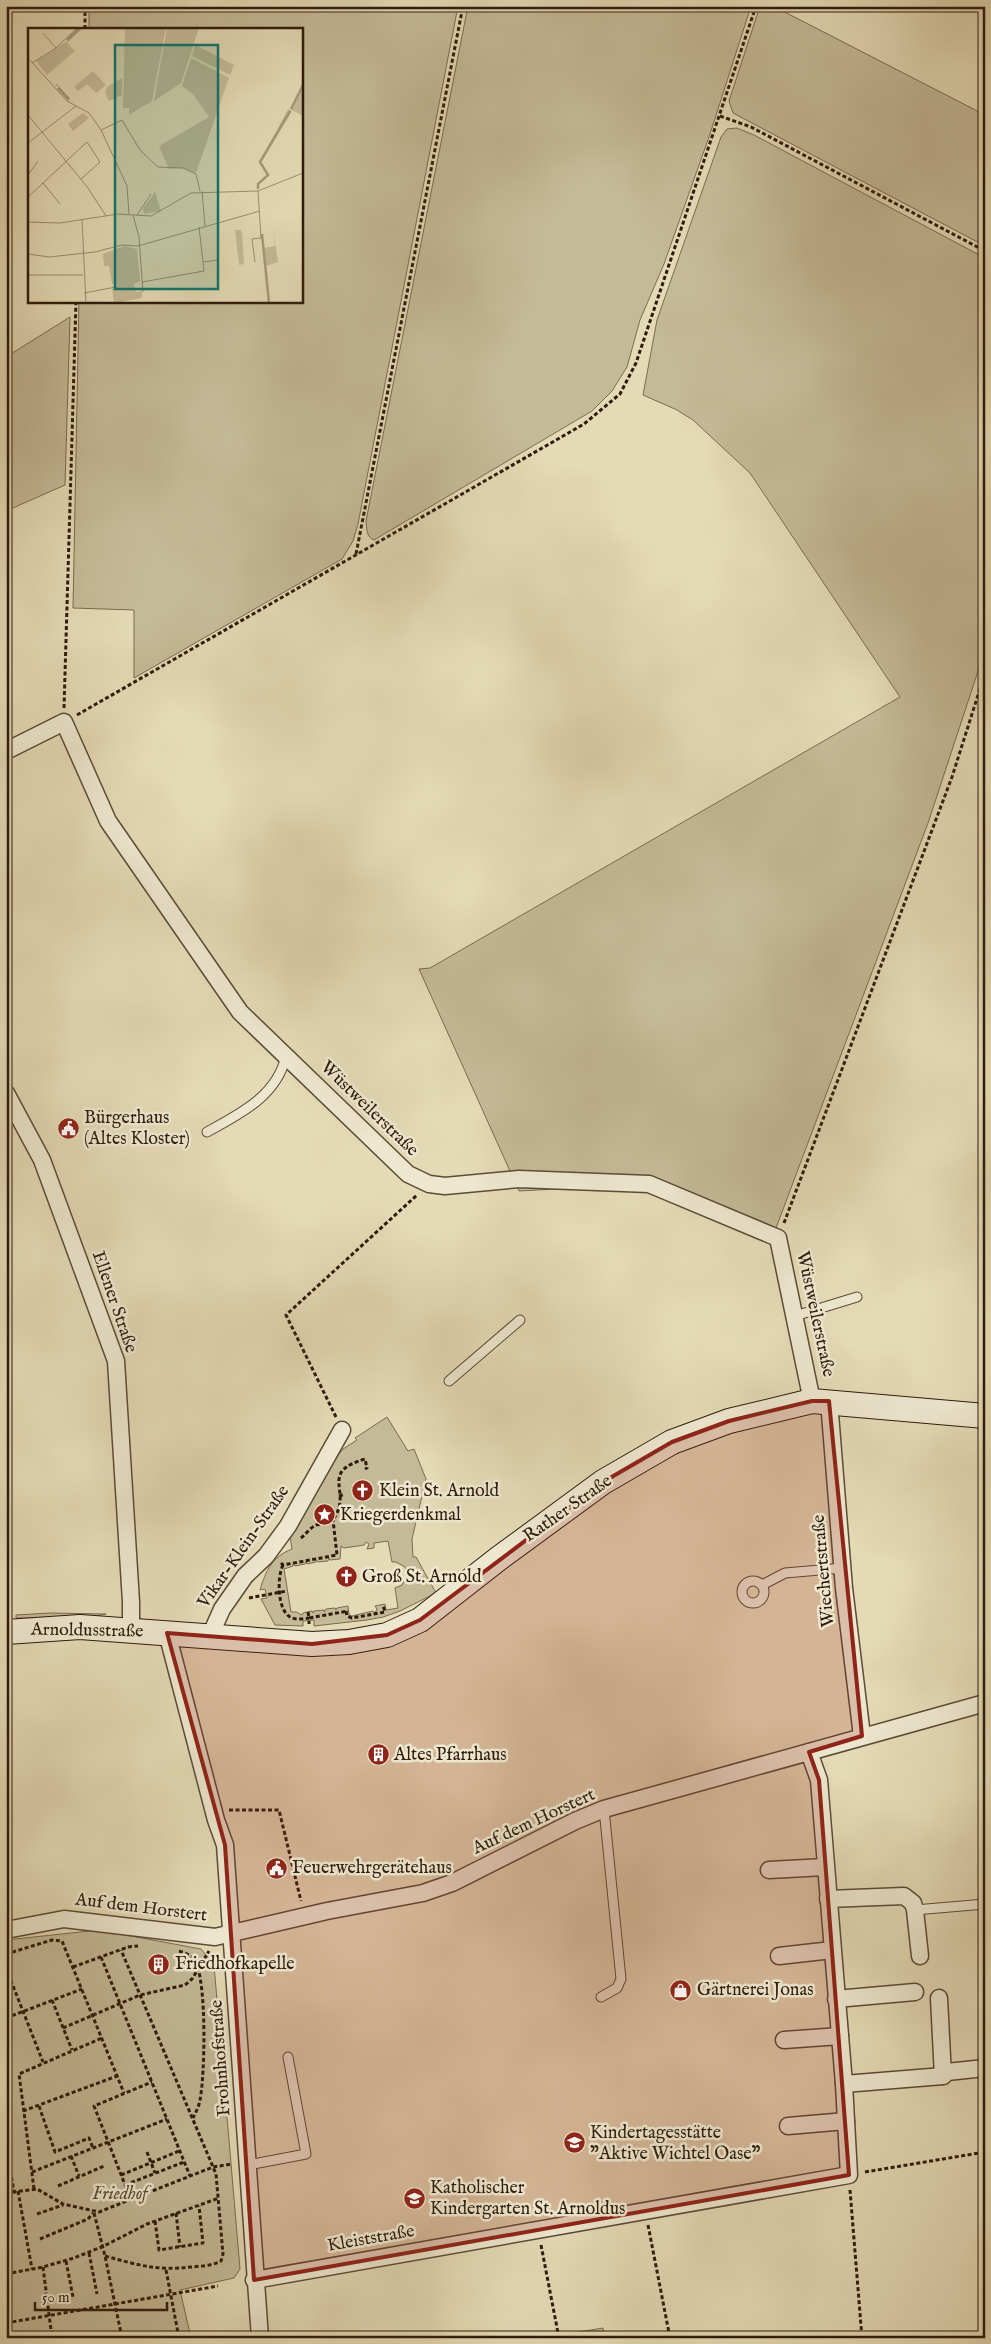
<svg xmlns="http://www.w3.org/2000/svg" width="991" height="2344" font-family="'IM FELL English',serif">
<rect width="100%" height="100%" fill="#e4dab5"/>
<filter id="stains"><feTurbulence type="fractalNoise" baseFrequency=".004" numOctaves="4"/><feColorMatrix values="0 0 0 0 .2 0 0 0 0 .09 0 0 0 0 .02 0 0 0 .5 -.17"/></filter>
<radialGradient id="worn" r=".72"><stop offset=".6" stop-color="#630" stop-opacity="0"/><stop offset="1" stop-color="#630" stop-opacity=".3"/></radialGradient>
<g fill="#c5ba98" stroke="#7a6a52" fill-rule="evenodd">
<polygon points="89,6 458,6 358,524 353,541 342,559 134,678 134,610 73,608 79,301 301,301 301,29 89,29"/>
<path d="M468,6H751L710,134L664,264L640,320L627,367L612,391L592,411L374,540C366,537 367,529 366,521Z"/>
<polygon points="760,6 773,6 985,115 985,246 733,113 729,101"/>
<polygon points="737,128 754,135 985,258 985,650 928,823 773,1236 649,1184 519,1191 419,969 430,968 900,697 750,473 693,420 677,410 643,395 657,320 721,137 727,129"/>
<polygon points="70,317 65,485 6,511 6,357"/>
<path d="M387,1417L408,1451L414,1449L426,1479L412,1539L413,1557H416L436,1593L400,1611L383,1617L367,1620L314,1626V1620L303,1621V1626L275,1625L261,1599L267,1598L265,1589L260,1590C266,1570 272,1557 292,1549L290,1536L336,1458L343,1449L357,1440L355,1438ZM388,1541L392,1562H396L405,1567L407,1575L402,1585L395,1588L398,1608L386,1610L385,1604L375,1606L377,1609L375,1613L373,1611L352,1616L349,1615L348,1606L337,1608L336,1610L335,1608L326,1609L324,1612V1610L314,1611L313,1613L312,1611L303,1613L302,1615L296,1612H291L284,1569L293,1566V1564L295,1566L305,1564L306,1561L307,1564L316,1562V1560L318,1562L328,1561L329,1558L330,1560L340,1559L341,1546L344,1548L364,1545L366,1542L369,1544L367,1549L374,1548V1543Z"/>
<polygon points="50,1613 106,1614 92,1617 16,1618 16,1615"/>
<polygon points="99,1930 201,1949 214,1965 240,2269 234,2278 180,2290 191,2338 6,2338 6,1940"/>
<polygon points="603,2328 605,2338 568,2338 567,2334"/>
</g>
<g fill="none" stroke-linecap="round" stroke-linejoin="round">
<defs>
<g id="lane">
<path d="M207,1132C240,1114 277,1096 286,1056"/>
<polyline points="795,1316 857,1297"/>
<polyline points="449,1381 520,1320"/>
<circle cx="753" cy="1592" r="11"/>
<polyline points="762,1585 785,1573 843,1568"/>
<polyline points="915,1910 985,1904"/>
<polyline points="601,1997 617,1988 621,1979 604,1809"/>
<polyline points="248,2165 306,2154 288,2057"/>
</g>
<g id="street">
<polyline points="6,751 64,722 108,821 240,1012 408,1174 429,1184 445,1186 519,1179 649,1184 778,1238 812,1401"/>
<polyline points="6,1093 42,1160 116,1361 131,1602 131,1629"/>
<polyline points="829,1401 844,1588 862,1736"/>
<polyline points="167,1633 216,1820 225,1845 260,2338"/>
<polyline points="210,1636 222,1609 245,1576 266,1556 288,1526 342,1430"/>
<polyline points="769,1870 825,1867"/>
<polyline points="828,1899 904,1896 913,1903 915,1910 920,1956"/>
<polyline points="6,1930 64,1919 215,1937 327,1911 423,1893 452,1883 575,1821 604,1809 985,1703"/>
<polyline points="779,1956 832,1950"/>
<polyline points="939,1998 943,2076"/>
<polyline points="836,1999 915,1992"/>
<polyline points="784,2040 840,2036"/>
<polyline points="844,2084 943,2076 947,2072 985,2068"/>
<polyline points="788,2126 846,2121"/>
<polyline points="254,2280 849,2175 844,2084 819,1780 809,1752"/>
</g>
<polyline id="secondary" points="6,1632 80,1627 312,1644 349,1642 387,1635 420,1620 498,1559 603,1482 672,1442 729,1421 812,1401 985,1416"/>
</defs>
<use href="#lane" stroke="#5c4b36" stroke-width="11"/>
<use href="#street" stroke="#5c4b36" stroke-width="19"/>
<use href="#secondary" stroke="#2f1b0c" stroke-width="26"/>
<g stroke="#2f1b0c" stroke-width="3" stroke-dasharray="4 2.5" stroke-linecap="butt">
<polyline points="85,29 85,6"/>
<polyline points="720,116 751,127 985,251"/>
<polyline points="356,554 463,6"/>
<polyline points="64,708 76,301"/>
<polyline points="77,715 584,424 620,394 636,363 756,6"/>
<polyline points="784,1223 952,777 985,673"/>
<polyline points="336,1417 286,1315 417,1195"/>
<polyline points="339,1496 345,1494"/>
<path d="M301,1538C305,1535 311,1527 316,1525C324,1523 331,1524 336,1515C350,1489 320,1472 365,1459L367,1468L365,1469"/>
<polyline points="281,1563 283,1565 337,1555 333,1520"/>
<path d="M283,1565C277,1577 277,1609 290,1617C295,1620 303,1619 309,1618V1624"/>
<polyline points="249,1598 287,1591"/>
<polyline points="346,1611 347,1616 352,1618 385,1612 383,1605"/>
<polyline points="308,1612 309,1618 348,1611"/>
<polyline points="229,1810 279,1810 301,1901"/>
<path d="M179,1951C185,1953 192,1955 195,1961C207,1981 205,2076 200,2100C199,2106 196,2112 193,2118"/>
<polyline points="6,1954 52,1940 62,1941 124,2093"/>
<polyline points="101,1957 190,2176"/>
<polyline points="73,1967 128,1947 138,1946"/>
<polyline points="6,1968 43,2062"/>
<polyline points="52,2000 72,2050"/>
<polyline points="6,2018 82,1989"/>
<polyline points="63,2028 140,1995 185,1985 192,1979 209,1951"/>
<polyline points="39,2106 55,2152 89,2138 93,2148"/>
<polyline points="23,2111 117,2076"/>
<polyline points="6,2145 14,2192"/>
<polyline points="147,2152 155,2173"/>
<polyline points="71,2156 79,2176"/>
<polyline points="32,2172 167,2119"/>
<polyline points="865,2172 985,2152"/>
<polyline points="121,2175 179,2151"/>
<polyline points="125,2185 184,2162"/>
<polyline points="58,2186 104,2166"/>
<polyline points="34,2189 19,2074 102,2038"/>
<polyline points="850,2190 862,2338"/>
<polyline points="18,2191 32,2269"/>
<polyline points="6,2193 37,2189 63,2204 99,2212 213,2167 232,2164"/>
<polyline points="131,2200 94,2106 152,2082"/>
<polyline points="94,2213 105,2256 122,2338"/>
<polyline points="176,2213 180,2247"/>
<polyline points="37,2214 63,2205"/>
<polyline points="155,2221 159,2250 203,2243 199,2206"/>
<polyline points="648,2225 670,2338"/>
<polyline points="40,2239 88,2219 93,2213"/>
<polyline points="541,2245 559,2338"/>
<polyline points="89,2253 97,2294"/>
<path d="M105,2256C138,2265 156,2271 191,2267C201,2266 212,2266 221,2261L223,2254L216,2174L121,1950"/>
<polyline points="66,2261 73,2297"/>
<polyline points="43,2267 52,2338"/>
<polyline points="166,2270 179,2338"/>
<polyline points="6,2274 43,2267 74,2258 104,2246 147,2224 219,2198"/>
<polyline points="6,2323 218,2286"/>
</g>
<use href="#lane" stroke="#ede7cf" stroke-width="9"/>
<use href="#street" stroke="#ede7cf" stroke-width="16"/>
<use href="#secondary" stroke="#ede7cf" stroke-width="24"/>
</g>
<path fill="#8f2418" fill-opacity="0.2" stroke="#8f2418" stroke-width="4" stroke-linejoin="round" d="M812,1401H829L862,1736L809,1752L819,1780L849,2175L254,2280L225,1845L167,1633L312,1644L387,1635L420,1620L603,1482L672,1442L729,1421Z"/>
<defs>
<symbol id="civic-disc" viewBox="-11 -11 22 22"><circle r="9.5" fill="#8f2418" stroke="#ede7cf"/><path d="M-.6-6.5H3V-4.5H.6V-3L4-1V1h2V6H-6V1h2V-1L-.6-3ZM-1.2 2.5V6h2.4V2.5Z" fill="#fff"/></symbol>
<symbol id="church-disc" viewBox="-11 -11 22 22"><circle r="9.5" fill="#8f2418" stroke="#ede7cf"/><path d="M-1.2-6h2.4v3.5h3.3v2.4h-3.3V6h-2.4V-.1h-3.3v-2.4h3.3Z" fill="#fff"/></symbol>
<symbol id="sight-disc" viewBox="-11 -11 22 22"><circle r="9.5" fill="#8f2418" stroke="#ede7cf"/><path d="M0-6L1.8-2.2L6-1.7L2.9 1.2L3.7 5.4L0 3.3L-3.7 5.4L-2.9 1.2L-6-1.7L-1.8-2.2Z" fill="#fff"/></symbol>
<symbol id="building-disc" viewBox="-11 -11 22 22"><circle r="9.5" fill="#8f2418" stroke="#ede7cf"/><path d="M-4-6H4V6H1V3H-1V6H-4ZM-2.5-4.3h1.7v1.8h-1.7ZM.8-4.3h1.7v1.8H.8ZM-2.5-1h1.7V.8h-1.7ZM.8-1h1.7V.8H.8Z" fill="#fff"/></symbol>
<symbol id="shop-disc" viewBox="-11 -11 22 22"><circle r="9.5" fill="#8f2418" stroke="#ede7cf"/><path d="M-5-2.5h2.3a2.7 3.5 0 0 1 5.4 0H5L5.5 6h-11ZM-1.5-2.5h3a1.5 2.3 0 0 0-3 0Z" fill="#fff"/></symbol>
<symbol id="school-disc" viewBox="-11 -11 22 22"><circle r="9.5" fill="#8f2418" stroke="#ede7cf"/><path d="M0-5L7-2L0 1L-7-2ZM-4 1L0 2.5L4 1V4Q0 6-4 4Z" fill="#fff"/></symbol>
</defs>
<g fill-rule="evenodd">
<use href="#civic-disc" x="56" y="1116" width="25" height="25"/>
<use href="#church-disc" x="350" y="1478" width="25" height="25"/>
<use href="#sight-disc" x="312" y="1502" width="25" height="25"/>
<use href="#church-disc" x="334" y="1564" width="25" height="25"/>
<use href="#building-disc" x="366" y="1742" width="25" height="25"/>
<use href="#civic-disc" x="264" y="1856" width="25" height="25"/>
<use href="#building-disc" x="146" y="1952" width="25" height="25"/>
<use href="#shop-disc" x="668" y="1978" width="25" height="25"/>
<use href="#school-disc" x="562" y="2130" width="25" height="25"/>
<use href="#school-disc" x="402" y="2186" width="25" height="25"/>
</g>
<g text-anchor="middle" dominant-baseline="central" stroke-width="5" stroke-linejoin="round" paint-order="stroke">
<g font-size="18" fill="#2f1b0c" stroke="#ede7cf">
<text transform="translate(369 1109) rotate(44)">Wüstweilerstraße</text>
<text transform="translate(114 1302) rotate(71)">Ellener Straße</text>
<text transform="translate(815 1314) rotate(78)">Wüstweilerstraße</text>
<text transform="translate(568 1509) rotate(-35)">Rather Straße</text>
<text transform="translate(244 1547) rotate(-55)">Vikar-Klein-Straße</text>
<text transform="translate(824 1571) rotate(-95)">Wiechertstraße</text>
<text transform="translate(87 1631) rotate(1)">Arnoldusstraße</text>
<text transform="translate(534 1822) rotate(-25)">Auf dem Horstert</text>
<text transform="translate(141 1908) rotate(7)">Auf dem Horstert</text>
<text transform="translate(221 2058) rotate(-94)">Frohnhofstraße</text>
<text transform="translate(371 2239) rotate(-10)">Kleiststraße</text>
</g>
<g font-size="18" fill="#2f1b0c" stroke="#ede7cf" text-anchor="start">
<text x="84" y="1118">Bürgerhaus<tspan x="84" dy="21">(Altes Kloster)</tspan></text>
<text x="379" y="1491">Klein St. Arnold</text>
<text x="340" y="1515">Kriegerdenkmal</text>
<text x="362" y="1577">Groß St. Arnold</text>
<text x="394" y="1755">Altes Pfarrhaus</text>
<text x="292" y="1868">Feuerwehrgerätehaus</text>
<text x="175" y="1964">Friedhofkapelle</text>
<text x="697" y="1990">Gärtnerei Jonas</text>
<text x="590" y="2133">Kindertagesstätte<tspan x="590" dy="21">"Aktive Wichtel Oase"</tspan></text>
<text x="430" y="2188">Katholischer<tspan x="430" dy="21">Kindergarten St. Arnoldus</tspan></text>
</g>
<g font-size="18" font-style="italic" fill="#5c4b36" stroke="#ede7cf">
<text x="120" y="2194">Friedhof</text>
</g>
</g>
<g transform="translate(28 28)">
<rect width="275" height="275" fill="#e4dab5"/>
<path d="M50,0H55L39,15L47,23L19,47L8,33L38,14ZM97,0H138L124,73L101,87V80H95ZM139,0H171L153,55L126,73ZM167,17L206,37L202,47L164,28ZM163,30L201,50L168,145L155,140L141,141L131,118L181,89L165,66L154,58ZM65,43L78,57L68,65L59,56L50,63L46,59ZM94,50V67L81,73L77,65L79,59ZM275,55V88L262,81ZM260,81L264,83L236,130L235,129ZM55,85L61,90L45,103L40,96ZM127,164L133,183L116,186L115,180ZM245,199L250,234L238,238L236,220L247,218ZM207,202H213L214,206L216,236L211,237ZM97,218L109,221L112,253L106,256L108,264L114,263V270L86,275L84,260L87,256H84L81,238H76L75,226Z" fill="#c5ba98"/>
<path fill="none" stroke="#a6997c" stroke-width="2.5" d="M39,12L52,0M30,60L41,72M263,81L275,57M230,161V156L240,147L232,134L262,83M234,206L241,275"/>
<path fill="none" stroke="#9c8e71" stroke-width="1" d="M15,5L28,20M0,30L39,73L61,85L73,102L99,158L101,186M4,35L28,20L49,0M28,56L41,70M0,87L60,160L78,188M73,102L94,92L112,122L130,139L155,140L168,146L172,163M0,115L48,78M0,147L10,133M15,155L32,176M174,163L177,198M0,169L59,114L72,134L53,151M105,187L111,209L115,264M109,187L123,166M54,192L58,275M0,194L32,195L90,186L123,188L163,165L230,163L275,145M0,226L21,229L67,224L94,217L110,218L232,183M175,234L191,232M227,234L224,211L233,210L230,163M0,247H55M114,254L176,243L171,199M56,265L88,259"/>
<path fill="#0f766e" fill-opacity="0.15" stroke="#0f766e" stroke-width="2.5" d="M87,17H190V261H87Z"/>
<rect width="275" height="275" fill="none" stroke="#2f1b0c" stroke-width="2.5"/>
</g>
<rect width="991" height="2344" fill="none" stroke="#e4dab5" stroke-width="25"/>
<rect x="8" y="8" width="976" height="2329" fill="none" stroke="#2f1b0c" stroke-width="2.5"/>
<rect x="12" y="12" width="966" height="2319" fill="none" stroke="#2f1b0c"/>
<path d="M35 2302v8h132v-8" fill="none" stroke="#2f1b0c" stroke-width="2.5"/>
<text x="42" y="2302" font-size="15" fill="#2f1b0c" stroke="#ede7cf" stroke-width="4" paint-order="stroke">50 m</text>
<rect width="100%" height="100%" filter="url(#stains)"/>
<rect width="100%" height="100%" fill="url(#worn)"/>
</svg>
